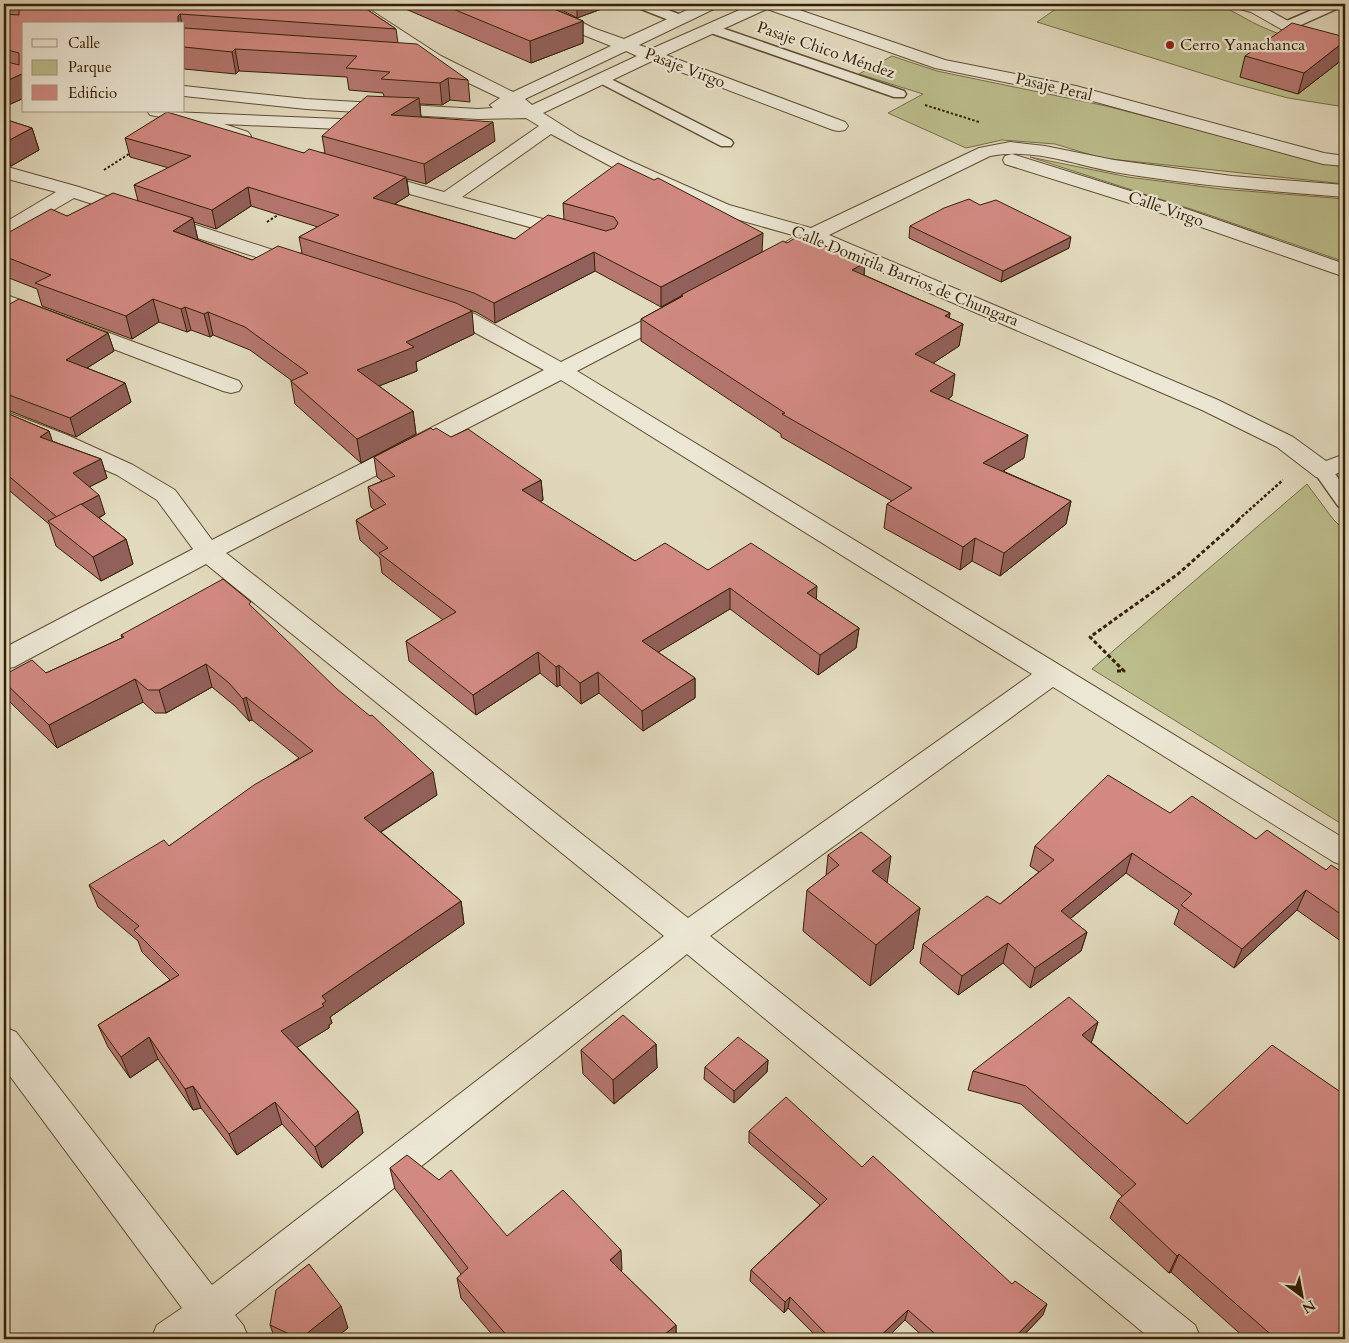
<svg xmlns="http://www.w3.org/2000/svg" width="1349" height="1343" font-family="Cardo,serif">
<rect width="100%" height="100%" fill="#e2dabe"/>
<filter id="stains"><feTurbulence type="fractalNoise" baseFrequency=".004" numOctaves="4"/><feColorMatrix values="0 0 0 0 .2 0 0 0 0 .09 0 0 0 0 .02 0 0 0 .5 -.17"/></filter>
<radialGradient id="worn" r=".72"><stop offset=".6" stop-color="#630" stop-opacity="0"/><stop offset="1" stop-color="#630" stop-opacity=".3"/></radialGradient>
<g fill="#bcbd8c" stroke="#786e47">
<path d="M1086,4H1213C1230,8 1243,18 1258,25C1286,38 1316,47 1345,57V107L1288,98L1236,84L1037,22L1056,9Z"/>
<polygon points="892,56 937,71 1106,106 1345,168 1345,184 1101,158 1055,144 1002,140 966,148 888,113 923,94 859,74"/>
<polygon points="1030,157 1128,177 1221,189 1345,199 1345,262 1206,214"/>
<polygon points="1307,484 1333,519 1345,531 1345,826 1092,669"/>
</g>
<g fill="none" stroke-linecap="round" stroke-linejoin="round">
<defs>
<g id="service">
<polygon points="635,4 652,4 684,16 686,19 684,22 674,22 636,7"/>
<polygon points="1326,4 1342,4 1341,7 1292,29 1282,29 1280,26 1282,23"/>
<polygon points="713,25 904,91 906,94 904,97 894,97 708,32 706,29"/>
<polygon points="601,74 731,140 733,143 731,146 721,146 596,81 594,78"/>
<polygon points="1324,466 1331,468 1345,488 1345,508 1338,506 1314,472 1317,468"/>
</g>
<g id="minor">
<path d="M343,4H361L441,56L513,92L611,46L581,34L528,7L526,4H546L593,28L624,39L700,4H720L718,7L639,45L651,49L753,4H782L945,60L1076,86L1324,153L1345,156V166L1323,164L1074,96L935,68L767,9L666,55L845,122L848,126L845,130L839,131L833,130L652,61L543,113L579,136L628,160L729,205L811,228L979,148L1010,142L1045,146L1114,160L1232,176L1345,185V197C1268,191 1190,185 1114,172C1072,164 1033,148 990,156L829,235L1218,400L1293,437L1326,461L1345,454V470L1324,479L1316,477L1277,447L1202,410L814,243C801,250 785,264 769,260L766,256L769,252L796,236L715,213L614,168L551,134L462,197L580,229L583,233L580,237L573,239L366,182L364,178L366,174L373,172L444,192L539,126L526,118L478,119L306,109L184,96V86L306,99L478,109L493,108L490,105L500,98L429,64L362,20ZM626,51L637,56L532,105L525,99Z"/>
<path d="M1230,4C1264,2 1265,10 1293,23C1310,30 1328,36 1345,42V53L1281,29L1251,12L1232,7Z"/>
<polygon points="147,111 340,119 346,120 349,124 346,128 340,129 224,124 248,132 251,136 248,140 242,141 182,121 150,115"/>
<polygon points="1012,154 1172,204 1345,264 1345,277 1158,212 1005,164 1003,160 1005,156"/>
<polygon points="4,166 79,187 307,261 310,265 307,269 300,271 293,269 74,198 11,235 4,237 4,223 56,192 4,178"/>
<polygon points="4,294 239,381 242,386 239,391 231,393 223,391 4,307"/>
<path d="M439,304L475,314L561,362L668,308L675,306L682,308L686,312L682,316L577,371L1345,839V866L1334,862L1053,687L710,936L1195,1325L1201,1339H1151L687,954L235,1315L243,1325L249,1339H151L157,1325L182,1308L4,1068V1027L16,1032L212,1285L664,936L206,564L14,667L4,669V648L193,549L157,500L117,475L4,426V411L67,435L133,465L175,490L212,540L544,370L459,324L432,314L428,310L432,306ZM561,380L1032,674L688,918L226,553Z"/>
</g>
</defs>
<use href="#service" stroke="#604e31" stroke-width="3"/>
<use href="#minor" stroke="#604e31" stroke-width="2"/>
<g stroke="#342002" stroke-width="2" stroke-dasharray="2.5 2" stroke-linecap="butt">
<polyline points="925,105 979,122"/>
<polyline points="104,170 132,152"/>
<polyline points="267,222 281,213"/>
</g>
<polyline stroke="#342002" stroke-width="2.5" stroke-dasharray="3 2" stroke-linecap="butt" points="1238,520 1283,480"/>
<polyline stroke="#342002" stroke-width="3" stroke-dasharray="4 2.5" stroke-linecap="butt" points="1117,671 1124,671 1090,637 1178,574 1240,519"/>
<use href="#service" fill="#ece7d5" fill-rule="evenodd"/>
<use href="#minor" fill="#ece7d5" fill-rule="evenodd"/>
</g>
<g fill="#b4766f" stroke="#342002" fill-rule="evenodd">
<path d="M4,4H359L396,29L398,43L468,80L470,102L450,100L442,105L420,104L421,117L495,141L426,184L407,179L409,195L395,204L515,239L564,219L563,203L762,252L787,243L865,263L864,275L950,313L949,318L963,324L959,346L933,363L952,396L948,399L1024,458L1003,471L1071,501L1066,524L1000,576L972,561L960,570L884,528L887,504L892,501L781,437V434L641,341V319L681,297V296L661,307L595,271L495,323L476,312L470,310L474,334L416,362L417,371L379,386L413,411L416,434L361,463L295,404L291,381V380L250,350L213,335L210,337L191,330L187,332L159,322L132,339L42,306L37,289L4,276V235L67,216L138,201L134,185L169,168L130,157L125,138L304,153H325L322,136L384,96L383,93L349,90L347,77L239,71L236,74L184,69V24H24V98L4,107ZM251,206L318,227L299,237L302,253L252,260L198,240L194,222L216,229Z"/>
<polygon points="394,4 615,4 577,18 558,8 558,11 583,21 583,43 531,63"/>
<polygon points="1245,56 1343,59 1298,94 1240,77"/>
<polygon points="4,119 32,128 39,150 11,166 4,165"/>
<polygon points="910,226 1069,248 1001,282 909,238"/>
<polygon points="4,307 108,333 114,351 87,368 125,383 131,402 76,437 5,409 4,410"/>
<polygon points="4,412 49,431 52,441 101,459 107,478 89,487 105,514 99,518 126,539 133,564 101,581 56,546 49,524 4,486"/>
<polygon points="433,430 541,480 543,500 540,502 635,561 708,570 816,599 859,628 856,648 818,675 730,609 658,652 695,678 695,698 643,731 599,693 581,704 560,685 557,687 540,673 476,715 409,661 406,641 443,620 382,573 380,558 360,540 356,520 374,510 371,507 368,487 382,481 377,477 374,457"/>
<polygon points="253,608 437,795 381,832 461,901 464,924 330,1017 332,1023 329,1025 329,1028 297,1047 358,1111 363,1133 322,1168 282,1124 237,1155 201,1108 193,1110 158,1059 130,1078 108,1047 98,1025 170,980 142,952 138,941 98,907 89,885 169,846 299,758 252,720 249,721 235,706 212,687 166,713 155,713 143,702 57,748 8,700 4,690 4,675 46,673 122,638 121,635"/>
<polygon points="1170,813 1256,839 1326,870 1345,874 1345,944 1297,910 1234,968 1174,924 1179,910 1126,873 1070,919 1087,932 1081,951 1030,988 1003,963 958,995 920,963 923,944 1000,904 1039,872 1030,866 1035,846"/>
<polygon points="828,855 920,908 913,949 870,986 803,931 807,890 826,876"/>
<polygon points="1345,981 1345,989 1342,987"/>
<polygon points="1098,1022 1092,1041 1091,1042 1187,1124 1345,1339 1246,1339 1171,1272 1169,1273 1110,1218 1118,1200 1122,1196 1021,1104 968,1090 973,1071"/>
<polygon points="656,1044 657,1068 614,1104 583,1074 581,1050"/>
<polygon points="768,1060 767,1072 734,1103 704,1079 705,1067"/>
<polygon points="749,1131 862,1167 1043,1315 1020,1339 926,1339 905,1320 886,1339 819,1339 788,1308 784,1313 750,1281 751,1270 820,1205 749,1143"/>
<polygon points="390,1168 507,1236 622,1270 621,1271 676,1325 676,1339 496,1339 461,1298 457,1278 461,1274 395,1189"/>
<polygon points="270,1325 348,1328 334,1339 275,1339"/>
</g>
<g fill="#92605a" stroke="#342002">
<polygon points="558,4 559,25 549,7"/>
<polygon points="577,4 615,4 577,18"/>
<polygon points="180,14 182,24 178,24 178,16"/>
<polygon points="583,21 583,43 531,63 530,41"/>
<polygon points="1345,41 1345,51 1343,59 1298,94 1304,73"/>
<polygon points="235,49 239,71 236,74 232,52"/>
<polygon points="24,73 24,98 4,107 4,82"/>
<polygon points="448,78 450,100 442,105 440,83"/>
<polygon points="419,98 421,118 391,115"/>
<polygon points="493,122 495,141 426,184 424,164"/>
<polygon points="32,128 39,150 11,166 4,143"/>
<polygon points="406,177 409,195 375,216 373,198"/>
<polygon points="248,187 251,206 216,229 212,210"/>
<polygon points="193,218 198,240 173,231"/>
<polygon points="763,233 762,252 661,307 661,287"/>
<polygon points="1071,237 1069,248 1001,282 1003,271"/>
<polygon points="594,252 595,271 495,323 494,303"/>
<polygon points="865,263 863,285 852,270"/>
<polygon points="153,299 159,322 132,339 126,316"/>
<polygon points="185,307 191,330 187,332 181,309"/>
<polygon points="472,311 474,334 416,362 417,371 361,393 357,370 406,342"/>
<polygon points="208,312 213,335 210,337 204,314"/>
<polygon points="950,313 947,334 963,324 959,346 912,377 915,354 945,316"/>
<polygon points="108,333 114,351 71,378 66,360"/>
<polygon points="955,374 952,396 927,414 930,391"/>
<polygon points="125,383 131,402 76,437 70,418"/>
<polygon points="413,411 416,434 361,463 357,439"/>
<polygon points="49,431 55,450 40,437"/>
<polygon points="1028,435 1024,458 979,486 983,463"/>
<polygon points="101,459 107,478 79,492 73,473"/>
<polygon points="541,480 543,500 523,510 522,490"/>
<polygon points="99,495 105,514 66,535 57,517"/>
<polygon points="1071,501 1066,524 1000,576 1004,553"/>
<polygon points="975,538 972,561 960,570 963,547"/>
<polygon points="126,539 133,564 101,581 93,557"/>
<polygon points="817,586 816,606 807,593"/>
<polygon points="730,588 730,609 642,662 642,641"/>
<polygon points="859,628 856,648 818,675 820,655"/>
<polygon points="538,652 540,673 476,715 473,695"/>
<polygon points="206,664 212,687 166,713 159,690"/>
<polygon points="559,665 560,685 557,687 556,667"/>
<polygon points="598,672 599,693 581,704 580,683"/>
<polygon points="695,678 695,698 643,731 642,711"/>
<polygon points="135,679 143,702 57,748 49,725"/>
<polygon points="246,697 252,720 249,721 243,699"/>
<polygon points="433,772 437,795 368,840 364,818"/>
<polygon points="1132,853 1126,873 1055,931 1061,911"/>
<polygon points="891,856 885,897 872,871"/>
<polygon points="1306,890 1297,910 1234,968 1242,949"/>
<polygon points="461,901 464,924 330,1017 332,1023 329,1025 329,1028 288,1053 281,1031 322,996"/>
<polygon points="920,908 913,949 870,986 876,945"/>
<polygon points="1087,932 1081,951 1030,988 1035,968"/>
<polygon points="1008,943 1003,963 958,995 962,976"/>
<polygon points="1098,1022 1092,1041 1076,1054 1082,1035"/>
<polygon points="149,1037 158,1059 130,1078 121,1057"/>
<polygon points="656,1044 657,1068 614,1104 613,1080"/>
<polygon points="768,1060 767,1072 734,1103 734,1091"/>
<polygon points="193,1086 201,1108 193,1110 185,1089"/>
<polygon points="275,1102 282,1124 237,1155 229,1134"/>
<polygon points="358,1111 363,1133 322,1168 315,1147"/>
<polygon points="621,1250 622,1270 611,1280 610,1260"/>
<polygon points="1179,1254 1171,1272 1169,1273 1177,1256"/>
<polygon points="790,1297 788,1308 784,1313 785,1302"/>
<polygon points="1047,1304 1043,1315 1020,1339 1013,1339"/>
<polygon points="341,1306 348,1328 334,1339 300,1339"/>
<polygon points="908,1310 905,1320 886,1339 877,1339"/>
<polygon points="676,1325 676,1339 659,1339"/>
</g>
<g fill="#d18981" stroke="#342002">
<polygon points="19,4 359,4 396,29 180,14 178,16 178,24 24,24 24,73 4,82 4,61 19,65 19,53 4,49 4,14 19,15"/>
<polygon points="441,4 557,4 549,7 583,21 530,41"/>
<polygon points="1292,23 1345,37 1345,41 1304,73 1245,56"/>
<polygon points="184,28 417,44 468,80 448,78 440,83 381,79 390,72 346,68 357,56 235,49 232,52 184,47"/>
<polygon points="367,96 419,98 391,115 493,122 424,164 322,136"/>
<polygon points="167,112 304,153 309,149 406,177 373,198 515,239 548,215 606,231 615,228 618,223 614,217 563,203 618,163 654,180 658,178 763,233 661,287 594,252 494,303 474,293 299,237 339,215 248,187 212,210 134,185 191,156 125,138"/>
<polygon points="4,119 32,128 4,143"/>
<polygon points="113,193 193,218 173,231 252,260 278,246 456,303 472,311 406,342 414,347 357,370 413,411 357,439 291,381 308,373 245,327 208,312 204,314 185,307 181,309 153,299 126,316 35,283 51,275 4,256 4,235 51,209 67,216"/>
<polygon points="969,199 980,205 996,200 1071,237 1003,271 910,226 944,208"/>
<polygon points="800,235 865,263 852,270 950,313 945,316 963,324 915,354 955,374 930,391 1028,435 983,463 1071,501 1004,553 975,538 963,547 887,504 912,488 782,414 785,413 641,319 683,296 681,295 783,241 787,243"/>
<polygon points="19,299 108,333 66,360 125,383 70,418 4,393 4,307"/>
<polygon points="4,412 49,431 40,437 101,459 73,473 99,495 57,517 4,472"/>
<polygon points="431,428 433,430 436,428 451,437 468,429 541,480 522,490 635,561 665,543 708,570 751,543 817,586 807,593 859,628 820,655 730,588 642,641 695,678 642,711 598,672 580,683 559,665 556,667 538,652 473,695 406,641 456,612 379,553 388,548 356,520 386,504 368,487 395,476 374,457"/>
<polygon points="81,504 126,539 93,557 48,521"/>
<polygon points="223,579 251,602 249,604 337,689 370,716 372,715 433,772 364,818 461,901 322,996 326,1001 322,1004 324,1006 281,1031 358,1111 315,1147 275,1102 229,1134 193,1086 185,1089 149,1037 121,1057 98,1025 179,975 134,930 139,926 89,885 164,840 169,846 254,785 313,751 246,697 243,699 229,683 206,664 159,690 148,690 135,679 49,725 4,682 4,675 32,660 46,673 124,637 121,635"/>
<polygon points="1108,775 1170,813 1192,796 1256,839 1267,830 1326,870 1331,865 1345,874 1345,917 1306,890 1242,949 1181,905 1192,894 1132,853 1061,911 1087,932 1035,968 1008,943 962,976 923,944 987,896 1000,904 1054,860 1035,846"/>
<polygon points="861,832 891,856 872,871 920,908 876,945 807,890 839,865 828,855"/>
<polygon points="1069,997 1098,1022 1082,1035 1187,1124 1272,1045 1345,1095 1345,1339 1276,1339 1179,1254 1177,1256 1118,1200 1136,1184 1026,1086 973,1071"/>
<polygon points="623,1015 656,1044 613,1080 581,1050"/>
<polygon points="738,1037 768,1060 734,1091 705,1067"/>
<polygon points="786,1097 862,1167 873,1156 1012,1284 1015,1281 1047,1304 1013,1339 941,1339 908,1310 877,1339 831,1339 790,1297 785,1302 751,1270 827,1199 749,1131"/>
<polygon points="407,1155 439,1180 451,1170 507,1236 563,1190 621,1250 610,1260 676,1325 659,1339 510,1339 457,1278 468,1268 390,1168"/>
<polygon points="309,1264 341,1306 300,1339 270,1325 276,1290"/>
</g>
<circle fill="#8f2418" stroke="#ece7d5" stroke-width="2" cx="1170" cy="45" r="5"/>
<g text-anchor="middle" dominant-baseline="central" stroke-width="4.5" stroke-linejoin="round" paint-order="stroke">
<g font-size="16" fill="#342002" stroke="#ece7d5" text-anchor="start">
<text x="1180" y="45">Cerro Yanachanca</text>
</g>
<g font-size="16" fill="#342002" stroke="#ece7d5">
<text transform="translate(826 50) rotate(19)">Pasaje Chico Méndez</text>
<text transform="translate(685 68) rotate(21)">Pasaje Virgo</text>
<text transform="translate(1054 87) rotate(13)">Pasaje Peral</text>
<text transform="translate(1166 209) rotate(19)">Calle Virgo</text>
<text transform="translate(905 276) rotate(22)">Calle Domitila Barrios de Chungara</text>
</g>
</g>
<rect width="1349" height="1343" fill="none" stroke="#e2dabe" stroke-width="20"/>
<rect x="5" y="5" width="1339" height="1333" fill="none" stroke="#342002" stroke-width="2.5"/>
<rect x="10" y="10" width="1329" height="1323" fill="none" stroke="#342002"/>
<rect x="22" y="22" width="162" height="90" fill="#ece7d5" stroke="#a29781"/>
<rect x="32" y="39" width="25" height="8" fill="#ece7d5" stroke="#a29781"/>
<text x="68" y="48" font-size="15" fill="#342002">Calle</text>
<rect x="32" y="60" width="25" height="15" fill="#bcbd8c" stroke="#a29781"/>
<text x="68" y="72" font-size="15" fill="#342002">Parque</text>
<rect x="32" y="85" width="25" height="15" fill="#d18981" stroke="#a29781"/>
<text x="68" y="98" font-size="15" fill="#342002">Edificio</text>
<g transform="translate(1302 1296) rotate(148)" stroke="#ece7d5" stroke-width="4" paint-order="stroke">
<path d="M0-4L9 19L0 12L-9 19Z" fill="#342002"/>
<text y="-8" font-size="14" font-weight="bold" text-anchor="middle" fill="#342002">N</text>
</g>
<rect width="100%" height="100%" filter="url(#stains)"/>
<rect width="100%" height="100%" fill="url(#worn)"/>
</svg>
